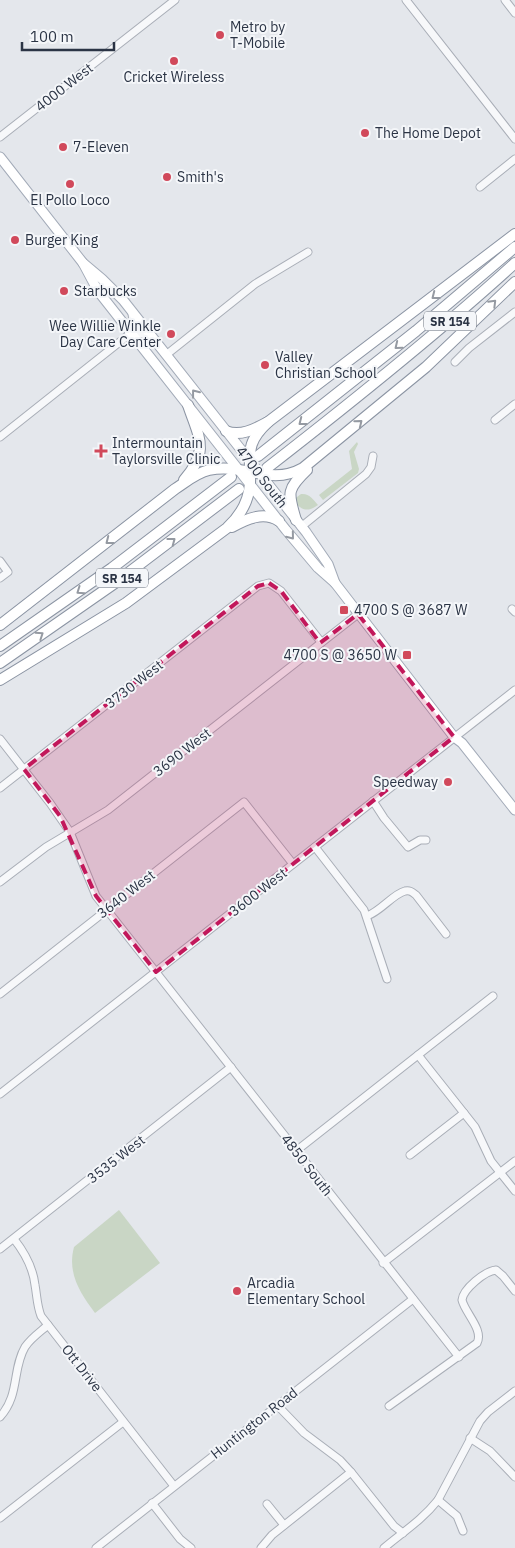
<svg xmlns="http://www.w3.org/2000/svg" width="515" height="1548" font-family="'IBM Plex Sans',sans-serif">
<rect width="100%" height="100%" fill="#e4e7ec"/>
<g fill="#c9d6c5">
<polygon points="357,442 358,444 354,452 359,469 358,473 323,500 319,495 352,469 349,451"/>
<path d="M301,494C309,493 313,499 318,505C307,513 301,510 293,500Z"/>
<path d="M119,1210L160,1263L95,1313C80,1293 67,1273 74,1247Z"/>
</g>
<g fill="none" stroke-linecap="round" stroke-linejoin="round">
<defs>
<g id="minor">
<polyline points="406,0 515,139"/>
<polyline points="505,0 515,13"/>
<polyline points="0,137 175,0"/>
<polyline points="480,187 515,159"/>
<polyline points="131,333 143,334 152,339"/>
<polyline points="166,355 255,284 308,252"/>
<polyline points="455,362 469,348 515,312"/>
<polyline points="495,420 515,404"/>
<polyline points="0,437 131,333 134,326 132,314"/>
<polyline points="301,527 366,474 371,467 373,456"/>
<polyline points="0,561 8,572 0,578"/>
<polyline points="512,609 515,612"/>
<polyline points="0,739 50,803 70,832 96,896 459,1357"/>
<polyline points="0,788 258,586 269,583 281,591 321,642"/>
<polyline points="373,801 384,818 408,847 420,840 426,840"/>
<polyline points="315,847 364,910 387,979"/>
<polyline points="0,882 46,847 108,810 358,614"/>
<path d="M367,916C381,911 393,894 405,891C410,890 412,892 416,895L446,934"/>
<polyline points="0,994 244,802 293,864"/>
<polyline points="418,1055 475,1127 491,1161 515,1191"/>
<polyline points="0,1094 515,690"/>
<polyline points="296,1151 493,996"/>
<polyline points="410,1155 464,1113"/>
<path d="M14,1239C25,1253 33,1267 35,1285C37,1296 37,1306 41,1316L174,1486"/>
<polyline points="0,1249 231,1067"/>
<polyline points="383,1263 515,1161"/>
<polyline points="277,1405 304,1433 340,1460 351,1472 394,1526 403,1533"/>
<path d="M389,1406L477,1343C484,1330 465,1313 462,1300C463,1289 485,1271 496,1270L503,1276L515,1291"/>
<path d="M0,1417C20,1395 12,1369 25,1347C31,1338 40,1332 48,1325"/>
<polyline points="470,1438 490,1451 515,1477"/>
<polyline points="438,1500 457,1516 463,1531"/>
<polyline points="152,1503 180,1539 191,1548"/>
<polyline points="267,1504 284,1525"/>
<polyline points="0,1518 123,1422"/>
<polyline points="96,1548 413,1299"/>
<polyline points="261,1548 272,1535 351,1472"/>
<path d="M384,1548C403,1532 422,1520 438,1500L480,1421L488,1412L515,1391"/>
</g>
<g id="major">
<polyline points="0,157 83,263 102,279 123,300 306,532 328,564 335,583"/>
<polyline points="83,263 98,291 286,530 318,568 335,583 454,737 462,743 515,810"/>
</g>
<g id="highway">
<path d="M226,431C240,437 255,429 268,422L515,234"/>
<polyline points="258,456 416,331 515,247"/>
<path d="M267,468C352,402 436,335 515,263"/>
<path d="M184,480C210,450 199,438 188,405"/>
<path d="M296,520C288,493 286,490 307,470"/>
<path d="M232,527C246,519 264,511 279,521"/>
<path d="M0,625L175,489C186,482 196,473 209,470C243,462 269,487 303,468L426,367L515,282"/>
<polyline points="0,646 112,568 231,477"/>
<polyline points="0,663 115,583 239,489"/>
<path d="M0,680L126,603L227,528C240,516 249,501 250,483C251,455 244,444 268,422"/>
</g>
</defs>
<use href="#minor" stroke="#a9aeb7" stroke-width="9"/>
<use href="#major" stroke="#a3abb8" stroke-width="11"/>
<use href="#highway" stroke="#8b94a3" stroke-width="12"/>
<use href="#minor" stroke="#f7f8fa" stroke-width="7"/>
<use href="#major" stroke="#fff" stroke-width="9"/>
<use href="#highway" stroke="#fff" stroke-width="10"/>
</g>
<defs><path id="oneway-chevron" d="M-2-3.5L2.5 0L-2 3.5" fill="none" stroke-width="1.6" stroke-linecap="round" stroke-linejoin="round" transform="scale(1.25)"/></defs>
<g stroke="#959aa2">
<use href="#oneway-chevron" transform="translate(435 296) rotate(142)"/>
<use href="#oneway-chevron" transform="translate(493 303) rotate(-45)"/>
<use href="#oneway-chevron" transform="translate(398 346) rotate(141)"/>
<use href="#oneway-chevron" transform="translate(195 393) rotate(-128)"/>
<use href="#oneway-chevron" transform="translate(302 422) rotate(142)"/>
<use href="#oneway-chevron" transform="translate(359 423) rotate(-39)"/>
<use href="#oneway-chevron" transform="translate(291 536) rotate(51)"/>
<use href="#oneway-chevron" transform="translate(109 541) rotate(142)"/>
<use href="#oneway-chevron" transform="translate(172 541) rotate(-37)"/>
<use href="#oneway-chevron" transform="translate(80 591) rotate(145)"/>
<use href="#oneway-chevron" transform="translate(40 635) rotate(-34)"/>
</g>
<path fill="#c2185b" fill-opacity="0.2" stroke="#c2185b" stroke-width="4" stroke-dasharray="10 6" stroke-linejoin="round" d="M269,583L281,591L320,643L358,614L454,737L156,972L96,896L60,816L24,769L258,586Z"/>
<g fill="#d1495b" stroke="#f4f6f9" stroke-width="2">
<circle cx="220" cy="35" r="5"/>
<circle cx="174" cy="61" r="5"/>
<circle cx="365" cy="133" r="5"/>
<circle cx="63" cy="147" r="5"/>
<circle cx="167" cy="177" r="5"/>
<circle cx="70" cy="184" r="5"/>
<circle cx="15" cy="240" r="5"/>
<circle cx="64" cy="291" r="5"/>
<circle cx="171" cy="334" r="5"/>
<circle cx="265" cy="365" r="5"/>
<path d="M98.5 443.5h5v5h5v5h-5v5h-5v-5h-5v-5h5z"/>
<rect x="339" y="605" width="10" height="10" rx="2.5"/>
<rect x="402" y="650" width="10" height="10" rx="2.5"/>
<circle cx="448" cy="782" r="5"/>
<circle cx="237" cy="1291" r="5"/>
</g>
<g text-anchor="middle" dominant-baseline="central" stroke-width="4" stroke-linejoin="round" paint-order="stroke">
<g fill="#f4f6f9" stroke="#676e7b" stroke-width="1">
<rect x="424" y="311.5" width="52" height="19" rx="4"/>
<rect x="96" y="568.5" width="52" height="19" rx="4"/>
</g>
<g font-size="12" font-weight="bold" fill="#2b3445">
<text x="450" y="321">SR 154</text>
<text x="122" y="578">SR 154</text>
</g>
<g font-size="14" fill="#2b3445" stroke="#f4f6f9" text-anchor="start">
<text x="230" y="27">Metro by<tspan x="230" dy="16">T-Mobile</tspan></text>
<text x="174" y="77" text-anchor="middle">Cricket Wireless</text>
<text x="375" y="133">The Home Depot</text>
<text x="73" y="147">7-Eleven</text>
<text x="177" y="177">Smith's</text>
<text x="70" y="200" text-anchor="middle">El Pollo Loco</text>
<text x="25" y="240">Burger King</text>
<text x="74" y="291">Starbucks</text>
<text x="161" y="326" text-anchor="end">Wee Willie Winkle<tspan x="161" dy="16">Day Care Center</tspan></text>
<text x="275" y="357">Valley<tspan x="275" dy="16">Christian School</tspan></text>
<text x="112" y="443">Intermountain<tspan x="112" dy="16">Taylorsville Clinic</tspan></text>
<text x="354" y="610">4700 S @ 3687 W</text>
<text x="397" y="655" text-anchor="end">4700 S @ 3650 W</text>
<text x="438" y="782" text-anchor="end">Speedway</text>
<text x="247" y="1283">Arcadia<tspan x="247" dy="16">Elementary School</tspan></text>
</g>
<g font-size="14" fill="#2b3445" stroke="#f4f6f9">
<text transform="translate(64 87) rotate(-38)">4000 West</text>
<text transform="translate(262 477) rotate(52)">4700 South</text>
<text transform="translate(134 684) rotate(-38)">3730 West</text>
<text transform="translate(182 752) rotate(-38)">3690 West</text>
<text transform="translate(258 892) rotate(-38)">3600 West</text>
<text transform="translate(126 894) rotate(-38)">3640 West</text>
<text transform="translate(116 1159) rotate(-38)">3535 West</text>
<text transform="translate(307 1165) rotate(52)">4850 South</text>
<text transform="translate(82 1368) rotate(52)">Ott Drive</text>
<text transform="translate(254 1423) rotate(-38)">Huntington Road</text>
</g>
</g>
<path d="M22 42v8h92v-8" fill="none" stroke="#2b3445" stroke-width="2.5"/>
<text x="30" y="42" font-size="15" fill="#2b3445" stroke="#f4f6f9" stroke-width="4" paint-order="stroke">100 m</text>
</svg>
